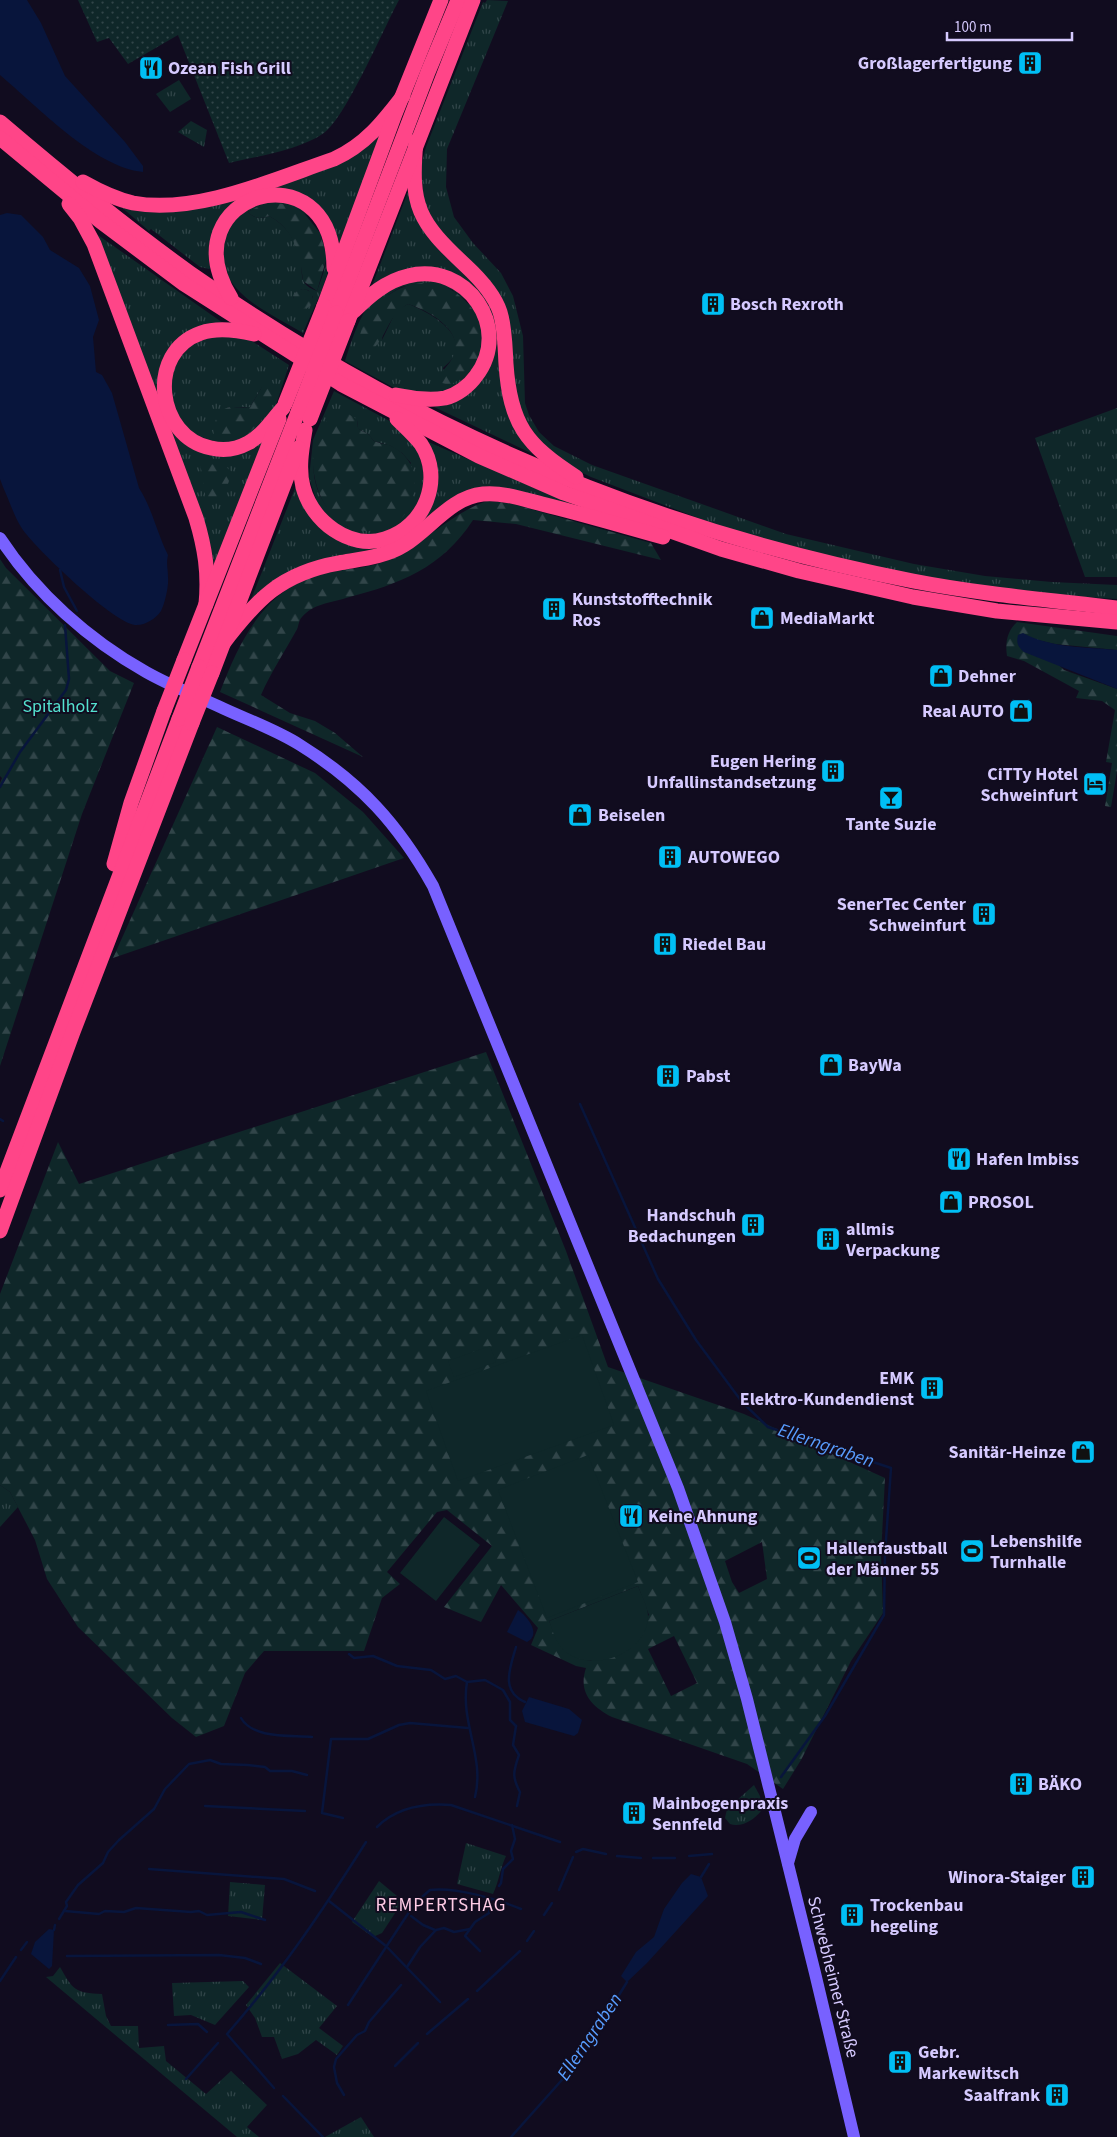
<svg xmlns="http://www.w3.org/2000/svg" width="1117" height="2137" font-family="'Source Sans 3',sans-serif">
<defs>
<pattern id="grass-tufts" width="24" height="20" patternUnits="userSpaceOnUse" patternTransform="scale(1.25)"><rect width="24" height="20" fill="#0f2729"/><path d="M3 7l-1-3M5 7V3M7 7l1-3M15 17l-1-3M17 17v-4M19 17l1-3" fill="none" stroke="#314549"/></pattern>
<pattern id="forest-firs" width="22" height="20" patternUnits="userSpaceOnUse" patternTransform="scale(1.25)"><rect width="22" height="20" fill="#0f2729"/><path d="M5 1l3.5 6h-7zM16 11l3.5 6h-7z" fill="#314549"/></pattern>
<pattern id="garden-dots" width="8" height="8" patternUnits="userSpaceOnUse" patternTransform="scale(1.25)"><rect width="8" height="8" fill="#0f2729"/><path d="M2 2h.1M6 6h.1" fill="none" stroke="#314549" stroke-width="1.8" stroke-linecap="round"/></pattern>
</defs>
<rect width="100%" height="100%" fill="#110c1f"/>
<g fill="url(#grass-tufts)" fill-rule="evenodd">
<polygon points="487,0 508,1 447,149 446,187 454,217 473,243 501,273 513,296 523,336 525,403 529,415 539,432 554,446 592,465 786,534 914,564 985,576 1052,582 1117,585 1117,599 1070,596 931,579 863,566 727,529 591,477 564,464 542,445 517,407 505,316 437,227 425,207 420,170 426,147 483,2 485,3"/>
<polygon points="179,80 191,99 170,112 156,94"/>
<polygon points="191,121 207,130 204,147 178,132"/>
<path d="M386,127L342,241L339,242C334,225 326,214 313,203L232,206L213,266L209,269L200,267L151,229L149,231L119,205L245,194Z"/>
<polygon points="411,184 412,190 485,294 497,320 501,344 535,451 533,454 430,405 463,393 493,329 445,273 370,291"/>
<path d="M261,199C292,199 330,213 331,250C332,275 312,311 303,333C267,311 217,293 222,243C225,221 243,208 261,199ZM266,202C293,202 319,216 326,244C330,259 322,277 317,291C312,289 307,287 304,282C301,277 302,268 301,263C298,243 287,225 269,216C260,219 255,219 248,212ZM302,289L308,290L313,297L310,306L304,308L298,307L293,298L296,292Z"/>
<polygon points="95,233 223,323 184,338 160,404"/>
<path d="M419,278L459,287L486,324L480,365L446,394L398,390L345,361C352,340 362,304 382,293C394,287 407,283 419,278ZM417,284L451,289L469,302L449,385L443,368C446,365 452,360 454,356C466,331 425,310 408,304L396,311L382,340L388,295L401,287Z"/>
<path d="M214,335L247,338L289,365L275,408L249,437L222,444L196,435L177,419L169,389L175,366L182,355L192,345ZM262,387L244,434L228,407H250Z"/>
<path d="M334,391L397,425L417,445L427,486L407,523L378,536L343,531L318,505L309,478L313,440ZM358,420L357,428L368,434L374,441L391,446L402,453L411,463L348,527C311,501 305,464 324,425Z"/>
<polygon points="1117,408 1117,577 1085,577 1035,438"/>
<polygon points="165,418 198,448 263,441 215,572 211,547"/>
<polygon points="426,441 590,512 500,489 412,534 250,602 299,478 305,499 359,543 425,514"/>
<polygon points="0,1485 10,1492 18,1507 0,1527"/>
<path d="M754,1785L760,1796L761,1811C754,1820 741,1828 730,1824L725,1818L727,1809Z"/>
<path d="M466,1843L506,1856C500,1869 499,1881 493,1894L457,1884Z"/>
<polygon points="379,1881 403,1901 382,1933 373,1937 352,1922"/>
<polygon points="230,1882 265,1885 262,1920 228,1916"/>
<polygon points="280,1963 337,2006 319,2028 343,2046 337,2055 316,2040 298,2054 282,2059 274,2037 262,2037 255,2018 246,2005"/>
<path d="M60,1967C73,1990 75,1993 102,1994L106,2016L111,2026H138L139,2048L164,2046L166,2061L206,2094L231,2071L267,2105L247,2127L259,2137H237L46,1977L53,1976Z"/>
<polygon points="243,1981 249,1987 215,2025 191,2015 174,2016 172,1983"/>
<polygon points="361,2117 374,2137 325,2137"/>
</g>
<g fill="url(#forest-firs)" fill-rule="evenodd">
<path d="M266,202L292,205L304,213L320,233L327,257L317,291L303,281C300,254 294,229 269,216C260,219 255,219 248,212Z"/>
<path d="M431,282C487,295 503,363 449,385L442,383L439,377C443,369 452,362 454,354C463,329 427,310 408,304C386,317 388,337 370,352L360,348C356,323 378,298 401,288C410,284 421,283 431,282Z"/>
<circle cx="303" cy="299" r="10"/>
<path d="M269,383L276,384L278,387C271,412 246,452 214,437C212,426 217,409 230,407C236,407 243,408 250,407L262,387Z"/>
<path d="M347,413L358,420L357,427C360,431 366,432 369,435C370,436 374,441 374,441C378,443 384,444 389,445C406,452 417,468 414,487C413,495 412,502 408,509C400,525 386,530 368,531C308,533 291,416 347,413Z"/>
<path d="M202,463L225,466L232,472L227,487L216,503H211C199,490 206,478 200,467Z"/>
<path d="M487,501L509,503L651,543L661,560L516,524L473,520C442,568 400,584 346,598C330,603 313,604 302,617C298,621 299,627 296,631C284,653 271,672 261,695L290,713L315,721L335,733L363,757L220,692C241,637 267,584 330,572C352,568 373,568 393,558C426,541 452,513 487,501Z"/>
<polygon points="0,559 6,568 110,671 134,683 82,814 0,1066 0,783 2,778 0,776"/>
<path d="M1017,622L1117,636V650L1055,644L1033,639L1064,670L1117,689V771L1111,807L1105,806L1112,763L1106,762L1115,710L1102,701L1076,698L1079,691L1024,661L1007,656C1005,643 1007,631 1017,622Z"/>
<polygon points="217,727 315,773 363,812 404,858 113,958"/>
<path d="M486,1052L566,1251L608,1367L744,1414L885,1478L881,1555L883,1613L851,1661L801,1760L783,1789L747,1764L612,1717C591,1706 578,1692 586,1668L576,1666L531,1645L538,1628L501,1585L481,1622L444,1607L492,1546L447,1510L437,1512L387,1572L400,1584L382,1598L364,1651H264L245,1673L224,1726L196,1737L172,1718L78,1627L47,1579L35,1540L10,1492L0,1485V1294L58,1142L79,1184ZM762,1542L767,1579L739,1593L732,1582L725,1561ZM638,1586L649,1615L591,1661C567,1657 559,1642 549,1621ZM674,1636L697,1683L671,1696L648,1649Z"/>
</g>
<path fill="url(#garden-dots)" d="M78,0H399C384,28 346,117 324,133C300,150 258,156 229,163L178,35L128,64L109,38L97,42Z"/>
<g fill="#0f2729">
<polygon points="582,1335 614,1425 458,1481 426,1391"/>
<polygon points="490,1346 496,1362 454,1377 448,1361"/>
<polygon points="588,1455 638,1582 547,1618 498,1490"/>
<polygon points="444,1517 480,1545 436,1601 400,1573"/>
<path d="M638,1586C641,1594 648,1607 648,1615C649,1656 584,1677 560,1646C555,1639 552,1629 549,1621Z"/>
</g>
<g fill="#08153c">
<path d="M0,0H27L41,23L65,76L125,142L143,166V172C94,167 37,106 0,75Z"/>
<path d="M7,213L21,215L43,237L50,250L79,268L90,286L99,320L93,337L96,372L102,375L112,393L139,488C152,508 157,533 168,555C166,564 168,568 168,577C169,586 165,603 161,611C156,619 144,626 135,625C114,623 42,554 27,535C16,523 10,502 3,487L0,479V215Z"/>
<path d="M1023,633C1051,648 1086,647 1117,650V689L1024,652C1018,647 1016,643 1018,635Z"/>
<path d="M518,1610C527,1616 542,1634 527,1642L507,1632Z"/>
<polygon points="529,1697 569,1709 582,1720 578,1733 574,1736 525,1722 522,1711"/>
<polygon points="691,1874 701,1877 708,1896 647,1963 627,1982 621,1976 636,1952 654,1937 664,1909 682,1883"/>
<polygon points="49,1929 54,1930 52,1966 49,1969 31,1954 35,1942"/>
</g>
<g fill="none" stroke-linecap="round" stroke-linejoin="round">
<g stroke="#08153c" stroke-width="2.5">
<polyline points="60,570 64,587 77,611"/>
<polyline points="0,787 20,752 66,690 69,679 65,625"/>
<polyline points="580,1104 658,1279 696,1340 742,1402 768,1427 891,1468 885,1554 884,1615 825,1716 781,1777"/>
<polyline points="0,1119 3,1121"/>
<path d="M516,1647C510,1668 500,1691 525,1702"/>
<polyline points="349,1654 354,1658 373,1656 397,1666 431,1670 445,1679 456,1676 467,1682 485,1680 503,1690 510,1702 510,1720 516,1726"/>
<path d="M467,1682C460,1723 485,1757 475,1797"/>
<path d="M241,1718C253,1739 290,1735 312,1737"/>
<path d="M516,1726L513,1745L519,1755C513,1772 512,1777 520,1792L517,1806"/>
<polyline points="205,1806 305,1811"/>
<polyline points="343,1818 322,1813 331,1739 368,1739 399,1725 410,1723 468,1728"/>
<path d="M377,1827C397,1807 424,1803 451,1805L560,1842"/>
<polyline points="576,1852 583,1849 606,1854"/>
<polyline points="617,1856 641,1858"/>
<polyline points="689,1856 712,1854"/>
<polyline points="653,1858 675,1858"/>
<polyline points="149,1869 284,1879 315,1891"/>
<polyline points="701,1877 709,1864"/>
<polyline points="499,1886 501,1883 503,1869 513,1859 511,1851 515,1839 512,1825"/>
<polyline points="559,1890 573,1857"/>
<polyline points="329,1901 386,1946 440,2002"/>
<polyline points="65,1911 99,1914 105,1911 124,1912 136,1908 191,1912 199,1911 207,1915 241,1912 265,1920"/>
<polyline points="544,1915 552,1903"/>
<polyline points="411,1916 423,1925 435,1930"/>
<polyline points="59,1919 67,1906 66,1902 78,1885 103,1863 108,1852 119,1840 154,1809 165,1789 189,1764 210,1760 221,1764 248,1765 265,1767 270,1771 292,1771 307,1775"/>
<polyline points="470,1929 465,1936 480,1951"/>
<polyline points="54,1930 55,1925"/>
<polyline points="527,1941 534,1931"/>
<polyline points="21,1950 27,1942"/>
<polyline points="67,1956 219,1955 245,1958 261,1964"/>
<polyline points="407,1967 420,1947 436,1930 444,1928 454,1932 470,1929 475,1922 489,1913 491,1899"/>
<polyline points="0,1981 16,1957"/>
<polyline points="477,1991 520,1951"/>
<path d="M348,2005L415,1903L430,1890C456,1887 497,1899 521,1909"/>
<polyline points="168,2025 198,2024 207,2032"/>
<polyline points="427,2034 468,1999"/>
<polyline points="395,2066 418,2043"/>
<polyline points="186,2079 218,2043"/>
<path d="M274,2088L227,2034C280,1974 323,1910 366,1842"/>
<polyline points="344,2095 337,2083 334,2067 336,2059 357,2035 365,2031 369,2022 401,1985"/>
<polyline points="283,2096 323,2137"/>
<polyline points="511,2137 577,2063 627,1982"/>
</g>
<g stroke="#7861ff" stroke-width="12">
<path d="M0,538C36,593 89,640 146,672C169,685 194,695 218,706C245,719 275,729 300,745C361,783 398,824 433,886L678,1488L725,1622L747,1699L815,1973L854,2137"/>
<polyline points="788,1863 795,1839 811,1812"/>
</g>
<g stroke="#ff4588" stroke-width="15">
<path d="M0,122C61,174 124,226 190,273C410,427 650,530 913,581C980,594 1049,600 1117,608"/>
<polyline points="0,138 100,221 184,284 341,384 479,456 564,493 721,549 799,571 913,597 997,611 1117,622"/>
<path d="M416,141C410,207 418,221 466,266C480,279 494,294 500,312C505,328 505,347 506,364C510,424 526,445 576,477"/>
<path d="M83,182C99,191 115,199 133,203C196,215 275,179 334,159C365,145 383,122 403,96"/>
<path d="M69,204L80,218L94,244L196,518C205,548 209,573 206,604"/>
<path d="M231,298C167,194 333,144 334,268"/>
<polyline points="324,306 395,114 441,0"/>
<path d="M354,311C369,296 386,281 408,276C466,261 513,328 476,376C469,386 457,395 445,398C429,401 412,398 396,395"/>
<polyline points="336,313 428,72 458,0"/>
<polyline points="348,321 473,0"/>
<path d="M254,334C237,330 218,327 201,333C146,352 156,437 211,448C224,451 237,449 248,443C263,435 272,420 283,408"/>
<path d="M305,430C302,448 298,468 303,487C312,521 349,550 385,539C425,527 444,479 421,444C414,435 405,427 397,419"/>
<path d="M222,645C256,600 281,573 339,563C361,559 385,557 404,545C430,529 451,497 483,494C502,492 523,499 542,504C583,514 623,526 663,537"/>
<polyline points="184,660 279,419"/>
<polyline points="199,667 298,412"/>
<polyline points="212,673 298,448"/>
<polyline points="114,864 131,803 164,711"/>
<polyline points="0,1190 179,719"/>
<polyline points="0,1231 73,1032 192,723"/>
</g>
<g stroke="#ff4588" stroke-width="15">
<polyline points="285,404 324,306"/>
<polyline points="298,412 336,313"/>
<polyline points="310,419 348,321"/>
<polyline points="164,711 184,660"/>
<polyline points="179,719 199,667"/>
<polyline points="192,723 212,673"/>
</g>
</g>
<defs>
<symbol id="building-square" viewBox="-11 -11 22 22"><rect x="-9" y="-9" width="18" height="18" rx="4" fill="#00bff5" stroke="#110c1f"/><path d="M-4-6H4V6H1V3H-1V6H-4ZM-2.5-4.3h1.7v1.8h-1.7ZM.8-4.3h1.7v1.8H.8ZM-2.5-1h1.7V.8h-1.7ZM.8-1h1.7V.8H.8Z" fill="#111"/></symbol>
<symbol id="restaurant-square" viewBox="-11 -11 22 22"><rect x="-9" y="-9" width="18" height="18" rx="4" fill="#00bff5" stroke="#110c1f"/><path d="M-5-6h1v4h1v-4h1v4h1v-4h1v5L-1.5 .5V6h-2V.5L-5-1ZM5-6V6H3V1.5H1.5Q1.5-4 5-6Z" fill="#111"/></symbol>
<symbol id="shop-square" viewBox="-11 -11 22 22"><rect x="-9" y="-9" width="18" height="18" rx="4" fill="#00bff5" stroke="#110c1f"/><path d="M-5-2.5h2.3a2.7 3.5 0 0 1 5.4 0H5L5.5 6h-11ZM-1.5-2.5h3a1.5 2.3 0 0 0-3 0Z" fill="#111"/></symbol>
<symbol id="hotel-square" viewBox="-11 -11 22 22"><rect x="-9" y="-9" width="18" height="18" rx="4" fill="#00bff5" stroke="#110c1f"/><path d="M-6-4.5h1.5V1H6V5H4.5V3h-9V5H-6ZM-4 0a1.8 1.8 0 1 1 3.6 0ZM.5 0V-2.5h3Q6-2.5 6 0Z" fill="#111"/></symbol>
<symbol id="bar-square" viewBox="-11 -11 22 22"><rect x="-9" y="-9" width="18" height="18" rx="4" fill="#00bff5" stroke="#110c1f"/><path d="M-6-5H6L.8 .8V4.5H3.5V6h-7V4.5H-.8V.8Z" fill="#111"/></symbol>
<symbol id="stadium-square" viewBox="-11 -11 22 22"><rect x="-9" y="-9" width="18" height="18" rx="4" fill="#00bff5" stroke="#110c1f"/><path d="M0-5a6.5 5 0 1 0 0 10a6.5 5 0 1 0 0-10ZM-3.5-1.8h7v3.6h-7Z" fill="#111"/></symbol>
</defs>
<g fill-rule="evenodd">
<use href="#building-square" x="1016" y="49" width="28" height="28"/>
<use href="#restaurant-square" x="137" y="54" width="28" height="28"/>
<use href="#building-square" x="699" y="290" width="28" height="28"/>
<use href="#building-square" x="540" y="595" width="28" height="28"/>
<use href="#shop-square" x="748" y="604" width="28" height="28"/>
<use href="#shop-square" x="927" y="662" width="28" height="28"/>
<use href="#shop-square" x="1007" y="697" width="28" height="28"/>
<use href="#building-square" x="819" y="757" width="28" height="28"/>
<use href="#hotel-square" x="1081" y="770" width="28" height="28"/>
<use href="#bar-square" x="877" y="784" width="28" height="28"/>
<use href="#shop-square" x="566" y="801" width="28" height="28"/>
<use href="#building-square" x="656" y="843" width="28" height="28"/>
<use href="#building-square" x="970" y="900" width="28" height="28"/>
<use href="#building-square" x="651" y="930" width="28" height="28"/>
<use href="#shop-square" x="817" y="1051" width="28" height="28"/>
<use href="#building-square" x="654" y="1062" width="28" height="28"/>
<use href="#restaurant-square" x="945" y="1145" width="28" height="28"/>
<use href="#shop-square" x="937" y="1188" width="28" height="28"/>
<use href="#building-square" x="739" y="1211" width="28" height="28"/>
<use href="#building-square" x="814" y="1225" width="28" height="28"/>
<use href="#building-square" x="918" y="1374" width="28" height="28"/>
<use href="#shop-square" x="1069" y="1438" width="28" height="28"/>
<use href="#restaurant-square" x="617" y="1502" width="28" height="28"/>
<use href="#stadium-square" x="958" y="1537" width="28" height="28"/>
<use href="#stadium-square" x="795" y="1544" width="28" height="28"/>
<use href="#building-square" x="1007" y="1770" width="28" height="28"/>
<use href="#building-square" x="620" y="1799" width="28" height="28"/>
<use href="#building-square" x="1069" y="1863" width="28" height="28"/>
<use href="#building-square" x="838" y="1901" width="28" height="28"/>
<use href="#building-square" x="886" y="2048" width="28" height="28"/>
<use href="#building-square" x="1043" y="2081" width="28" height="28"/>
</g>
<g text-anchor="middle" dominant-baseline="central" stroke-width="4" stroke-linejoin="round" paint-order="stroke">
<g font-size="18" font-weight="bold" fill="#d6caff" stroke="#110c1f" text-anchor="start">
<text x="1012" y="63" text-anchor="end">Großlagerfertigung</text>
<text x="168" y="68">Ozean Fish Grill</text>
<text x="730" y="304">Bosch Rexroth</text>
<text x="572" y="599">Kunststofftechnik<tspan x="572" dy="21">Ros</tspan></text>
<text x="780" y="618">MediaMarkt</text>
<text x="958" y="676">Dehner</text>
<text x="1004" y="711" text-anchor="end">Real AUTO</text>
<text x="816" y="761" text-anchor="end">Eugen Hering<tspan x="816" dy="21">Unfallinstandsetzung</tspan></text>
<text x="1078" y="774" text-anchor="end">CiTTy Hotel<tspan x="1078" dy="21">Schweinfurt</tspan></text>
<text x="598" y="815">Beiselen</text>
<text x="891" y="824" text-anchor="middle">Tante Suzie</text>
<text x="688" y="857">AUTOWEGO</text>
<text x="966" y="904" text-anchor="end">SenerTec Center<tspan x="966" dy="21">Schweinfurt</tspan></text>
<text x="682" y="944">Riedel Bau</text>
<text x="848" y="1065">BayWa</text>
<text x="686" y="1076">Pabst</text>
<text x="976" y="1159">Hafen Imbiss</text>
<text x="968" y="1202">PROSOL</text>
<text x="736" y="1215" text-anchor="end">Handschuh<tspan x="736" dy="21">Bedachungen</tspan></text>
<text x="846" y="1229">allmis<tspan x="846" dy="21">Verpackung</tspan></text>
<text x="914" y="1378" text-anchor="end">EMK<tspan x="914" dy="21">Elektro-Kundendienst</tspan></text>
<text x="1066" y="1452" text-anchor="end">Sanitär-Heinze</text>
<text x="648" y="1516">Keine Ahnung</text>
<text x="990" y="1541">Lebenshilfe<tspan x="990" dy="21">Turnhalle</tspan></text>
<text x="826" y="1548">Hallenfaustball<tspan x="826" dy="21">der Männer 55</tspan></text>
<text x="1038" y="1784">BÄKO</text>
<text x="652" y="1803">Mainbogenpraxis<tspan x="652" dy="21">Sennfeld</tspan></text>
<text x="1066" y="1877" text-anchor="end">Winora-Staiger</text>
<text x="870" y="1905">Trockenbau<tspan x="870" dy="21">hegeling</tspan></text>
<text x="918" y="2052">Gebr.<tspan x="918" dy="21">Markewitsch</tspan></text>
<text x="1040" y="2095" text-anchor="end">Saalfrank</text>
</g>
<g font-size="18" fill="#54e1cf" stroke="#110c1f">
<text x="60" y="706">Spitalholz</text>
</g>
<g font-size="18" fill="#d6caff" stroke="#110c1f">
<text transform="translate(833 1977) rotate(76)">Schwebheimer Straße</text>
</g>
<g font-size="19" font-style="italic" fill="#589dff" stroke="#110c1f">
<text transform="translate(826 1446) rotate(19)">Ellerngraben</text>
<text transform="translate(590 2037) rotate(-56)">Ellerngraben</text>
</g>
<g font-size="19" letter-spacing="1" fill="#ffcce6" stroke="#110c1f">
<text x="441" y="1905">REMPERTSHAG</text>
</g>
</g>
<path d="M947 32v8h125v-8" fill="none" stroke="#d6caff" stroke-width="2.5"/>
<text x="954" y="32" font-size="15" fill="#d6caff" stroke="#110c1f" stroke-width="4" paint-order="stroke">100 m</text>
</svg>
